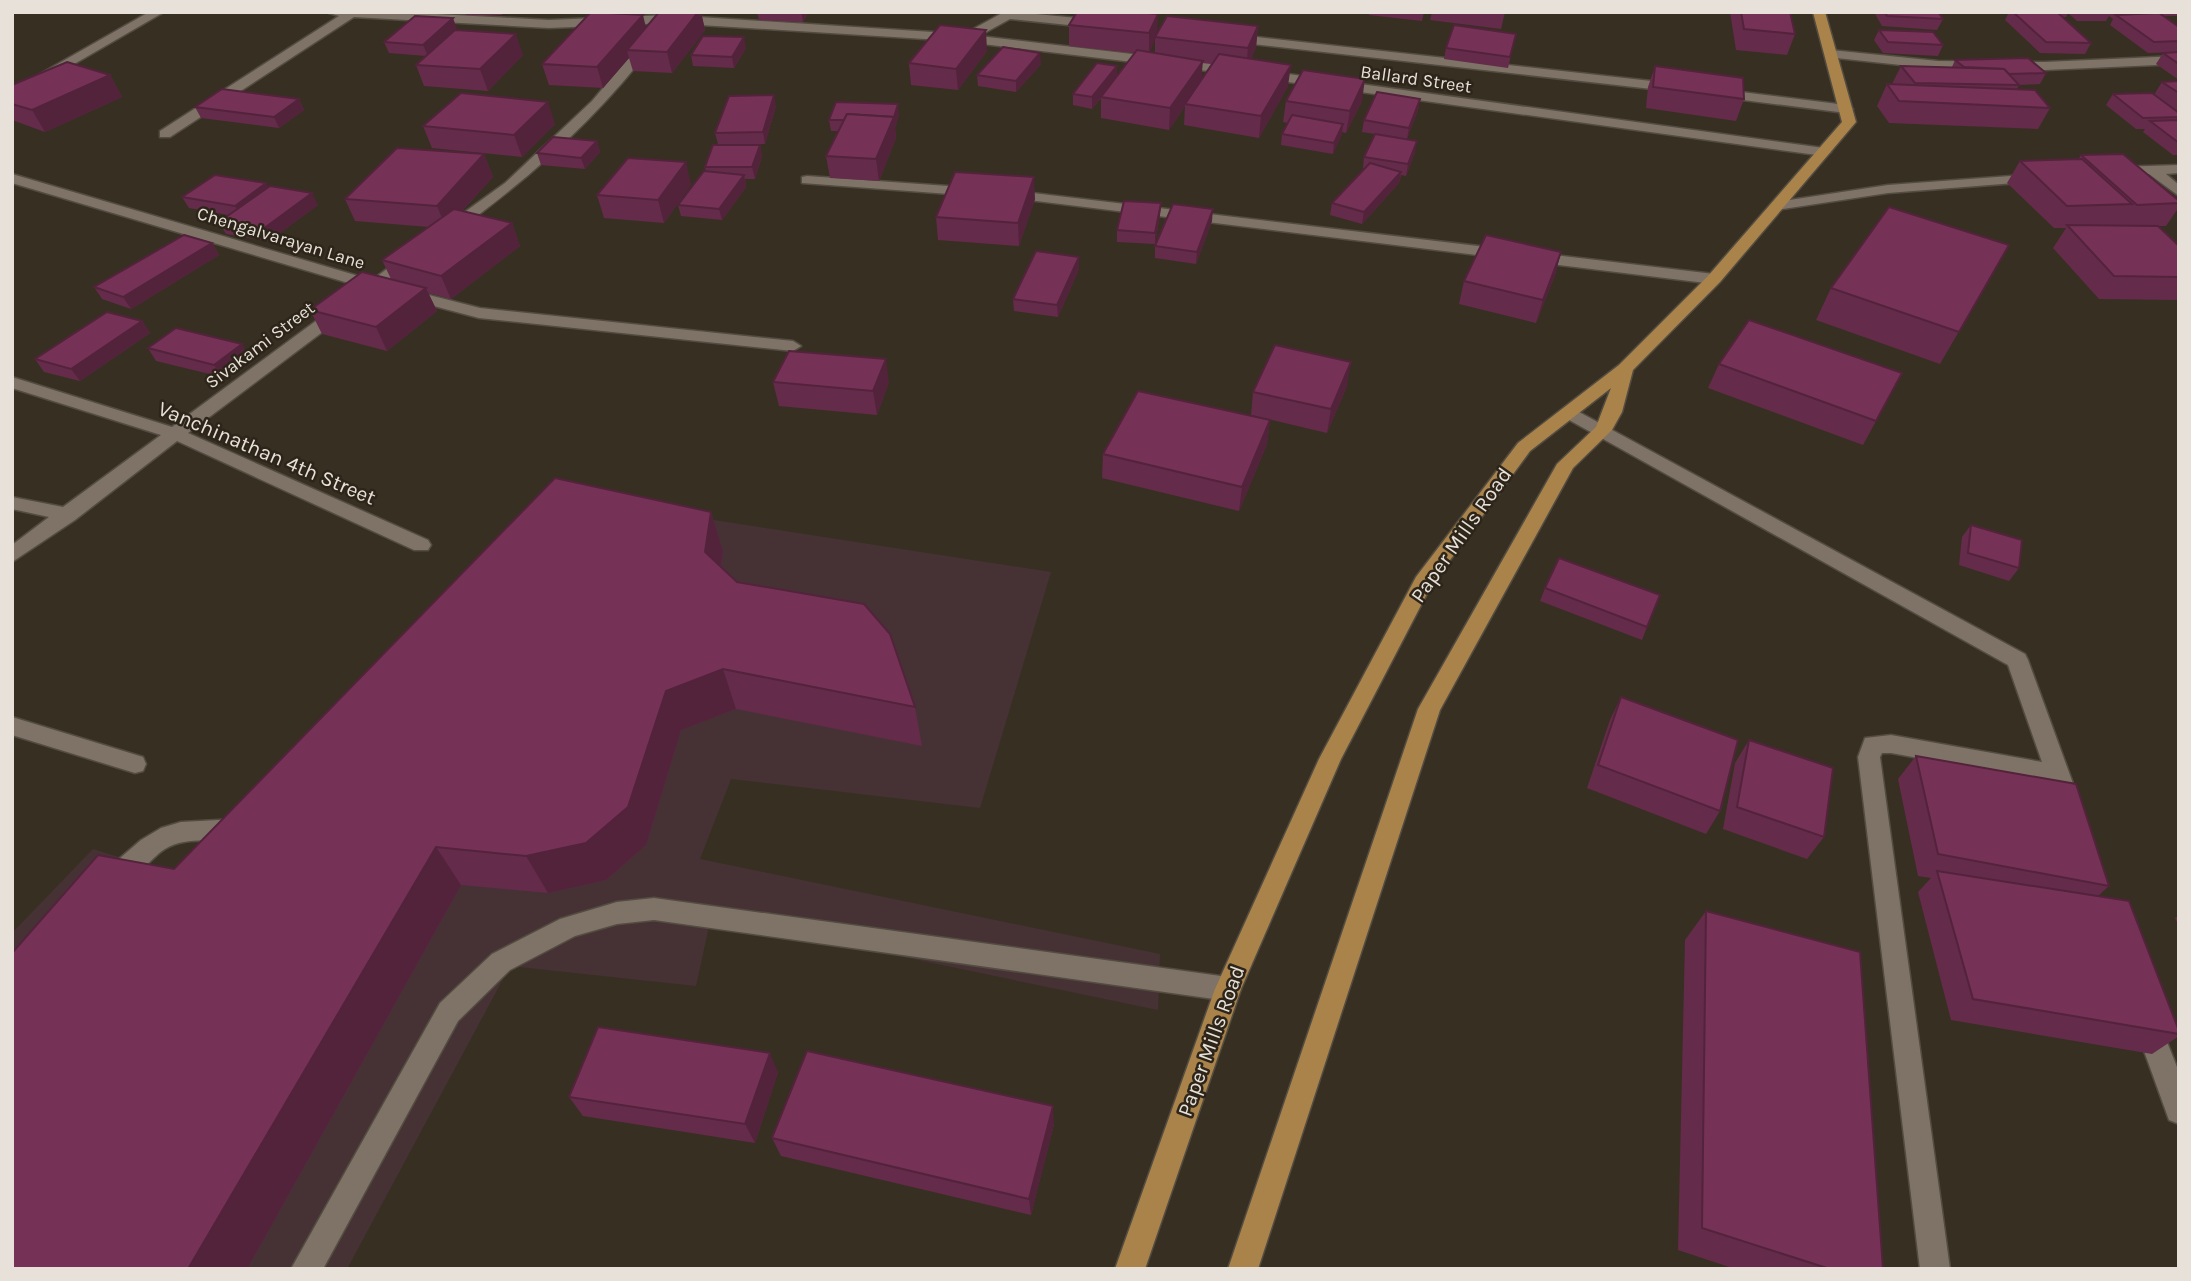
<svg xmlns="http://www.w3.org/2000/svg" width="2191" height="1281" font-family="Karla,sans-serif">
<rect width="100%" height="100%" fill="#382f23"/>
<polygon fill="#463234" points="551,495 1051,572 980,808 731,779 700,859 1160,954 1158,1010 711,917 696,986 510,966 347,1269 12,1269 12,933 93,849 177,875"/>
<g fill="none" stroke-linecap="round" stroke-linejoin="round">
<defs>
<g id="minor">
<polygon points="149,12 164,12 12,100 12,90"/>
<polygon points="326,12 401,12 549,20 668,15 964,34 1004,12 1016,12 1097,20 1103,24 1097,28 1010,19 979,36 1208,63 1824,148 1831,152 1824,156 1208,71 957,41 668,23 549,28 354,17 170,137 160,137 160,131 339,16"/>
<polygon points="1230,34 1678,84 1684,88 1678,92 1226,41 1224,38"/>
<path d="M645,39L655,42C599,117 529,179 454,233H444V227L505,183L592,101Z"/>
<polygon points="1831,50 1938,61 2045,62 2179,56 2179,64 2045,70 1938,69 1827,57 1825,54"/>
<polygon points="1717,89 1846,105 1853,109 1846,113 1712,96 1711,93"/>
<polygon points="2179,165 2179,173 2166,174 2179,185 2179,196 2149,174 2115,175 2108,171 2115,167"/>
<polygon points="12,174 372,280 407,254 417,254 417,260 386,284 480,308 793,341 801,346 793,351 479,318 377,291 188,433 428,540 431,545 428,550 414,550 177,441 75,520 12,562 12,545 49,517 12,509 12,497 63,507 161,435 12,388 12,377 172,427 362,287 12,183"/>
<polygon points="2037,174 2042,175 2042,181 1888,193 1777,210 1770,206 1777,202 1888,185"/>
<polygon points="807,176 976,188 983,192 976,196 802,183 802,177"/>
<polygon points="1008,190 1714,274 1722,279 1714,284 1003,197 1003,191"/>
<polygon points="1568,406 2025,654 2028,660 2082,808 2078,815 2070,818 2062,815 2049,782 1891,753 1882,753 1880,757 1950,1269 1920,1269 1858,757 1865,738 1891,735 2042,762 2008,665 1562,416 1559,412"/>
<polygon points="12,717 143,757 146,764 143,771 135,773 12,735"/>
<path d="M237,819L245,822L249,829L245,836C219,845 189,834 165,849C147,860 126,895 104,888L101,880L104,872L141,840L161,828L181,822Z"/>
<polygon points="654,898 1228,977 1237,980 1241,989 1237,998 1228,1001 654,920 617,924 575,936 510,970 458,1021 323,1269 291,1269 440,1003 492,954 560,919 617,902"/>
<polygon points="2148,1013 2157,1017 2179,1072 2179,1124 2169,1120 2135,1026 2139,1017"/>
</g>
<polygon id="major" points="1813,12 1825,12 1856,122 1720,282 1633,370 1622,412 1612,430 1573,468 1440,710 1258,1269 1228,1269 1418,709 1557,464 1596,427 1611,388 1530,451 1431,586 1341,759 1241,989 1145,1269 1115,1269 1215,989 1319,759 1416,577 1518,443 1619,365 1708,276 1842,122"/>
</defs>
<use href="#minor" stroke="#534c41" stroke-width="3"/>
<use href="#major" stroke="#534c41" stroke-width="3"/>
<use href="#minor" fill="#7e7366" fill-rule="evenodd"/>
<use href="#major" fill="#aa834a" fill-rule="evenodd"/>
</g>
<g fill="#652b4a" fill-rule="evenodd">
<polygon points="465,12 504,12 502,15 466,15"/>
<polygon points="508,12 542,12 508,13"/>
<polygon points="659,12 701,12 705,30 672,73 633,71 629,58 603,88 549,85 542,64 646,28"/>
<polygon points="757,12 808,12 803,22 759,20"/>
<polygon points="1369,12 1424,12 1422,21 1369,15"/>
<polygon points="1432,12 1505,12 1501,29 1430,20"/>
<polygon points="1730,12 1790,12 1795,34 1787,55 1736,50"/>
<polygon points="1874,12 1938,12 1943,19 1937,30 1882,26"/>
<polygon points="2009,12 2179,12 2179,16 2163,16 2179,27 2179,52 2148,53 2110,25 2113,19 2109,16 2106,21 2077,21 2068,13 2066,17 2061,17 2091,43 2085,54 2040,53 2005,20"/>
<path d="M1069,25L1157,34L1258,26L1256,47L1251,59L1288,86L1259,138L1184,125L1185,106L1169,130L1101,118V98L1092,109L1073,105V94L1117,75L1135,53L1069,46ZM1155,38V53L1149,52ZM1202,63L1211,64L1201,79Z"/>
<polygon points="457,29 456,30 523,55 488,91 424,86 416,65 426,56 389,53 384,42"/>
<polygon points="1879,30 1943,45 1938,56 1883,53 1874,40"/>
<polygon points="1516,34 1508,68 1444,59 1446,48"/>
<polygon points="746,48 734,68 693,66 691,55"/>
<polygon points="987,51 958,90 911,85 909,63"/>
<polygon points="2179,52 2179,80 2156,64 2163,53"/>
<polygon points="1955,60 2046,73 2040,84 2019,85 2017,89 2050,108 2038,129 1889,123 1877,106 1887,84 1892,84 1901,66 1952,67"/>
<polygon points="1041,64 1016,92 978,86 977,75"/>
<polygon points="1655,66 1744,99 1736,121 1646,108 1648,87"/>
<polygon points="110,75 122,97 45,132 12,120 12,85"/>
<polygon points="2179,81 2179,155 2173,155 2143,132 2145,129 2136,129 2106,105 2113,94 2154,95 2162,82"/>
<polygon points="299,99 304,110 279,128 201,118 195,107"/>
<polygon points="1420,99 1418,110 1407,139 1415,152 1406,176 1401,175 1399,183 1362,224 1330,215 1332,203 1365,169 1363,168 1364,157 1375,134 1362,132 1364,120"/>
<polygon points="1286,101 1362,101 1346,133 1342,132 1333,154 1281,145 1282,134 1288,123 1283,122"/>
<polygon points="776,106 765,144 718,144 715,133"/>
<polygon points="899,115 895,128 896,138 879,181 830,178 826,156 839,131 831,131 829,120"/>
<polygon points="555,124 522,157 432,148 423,126"/>
<polygon points="597,141 600,152 585,169 541,165 537,153"/>
<polygon points="760,145 762,156 755,179 745,179 746,187 722,220 681,216 678,205 706,172 705,167"/>
<polygon points="484,154 493,177 462,211 512,223 520,246 451,299 428,293 437,311 387,351 322,334 310,310 391,279 382,260 429,227 355,221 345,199"/>
<polygon points="2081,155 2179,201 2179,207 2166,226 2158,226 2179,246 2179,300 2099,299 2053,248 2066,228 2054,228 2007,183 2020,161 2078,160"/>
<polygon points="691,184 664,223 604,218 597,195"/>
<polygon points="268,187 318,205 269,241 226,234 219,222 228,215 189,208 182,197"/>
<polygon points="1035,199 1019,246 938,240 936,217"/>
<polygon points="1161,203 1160,215 1155,244 1117,242 1117,230"/>
<polygon points="1212,221 1196,264 1155,258 1155,246"/>
<polygon points="212,243 219,255 131,309 102,299 94,287"/>
<polygon points="2009,245 1940,364 1816,320 1831,288"/>
<polygon points="1561,252 1555,275 1536,323 1459,304 1464,281"/>
<polygon points="1079,269 1058,317 1014,311 1013,299"/>
<polygon points="142,321 150,333 80,381 44,372 35,359"/>
<polygon points="148,348 249,356 222,377 156,361"/>
<polygon points="1719,364 1902,373 1863,445 1708,388"/>
<polygon points="773,382 889,382 877,415 779,406"/>
<polygon points="1347,386 1327,433 1251,415 1253,392"/>
<polygon points="1270,420 1267,444 1239,511 1102,478 1103,454"/>
<polygon points="711,512 723,552 721,567 737,582 915,707 922,746 736,709 681,730 646,845 606,880 548,893 461,885 247,1269 12,1269 174,869"/>
<polygon points="1971,525 2019,568 2009,581 1959,565 1962,537"/>
<polygon points="1545,588 1647,627 1642,640 1540,601"/>
<polygon points="1621,697 1720,811 1706,834 1587,788 1610,720"/>
<polygon points="1749,740 1824,837 1807,859 1723,829 1735,763"/>
<polygon points="1916,756 2109,886 2098,896 2179,1031 2179,1036 2152,1054 1951,1020 1918,892 1931,878 1918,876 1898,779"/>
<polygon points="1706,911 1883,1269 1735,1269 1678,1250 1685,940"/>
<polygon points="2179,915 2179,926 2175,918"/>
<polygon points="778,1072 755,1143 583,1116 569,1097"/>
<polygon points="1054,1124 1031,1215 781,1156 772,1138"/>
</g>
<g fill="#53233c">
<polygon points="698,12 701,12 705,30 672,73 667,52"/>
<polygon points="801,12 808,12 803,22"/>
<polygon points="1158,14 1157,35 1149,54 1149,33"/>
<polygon points="643,15 648,36 627,50 629,58 603,88 597,67"/>
<polygon points="453,18 457,29 428,56 423,45"/>
<polygon points="1258,26 1256,47 1246,69 1248,48"/>
<polygon points="986,30 987,51 958,90 956,69"/>
<polygon points="516,34 523,55 488,91 480,69"/>
<polygon points="744,37 746,48 734,68 732,57"/>
<polygon points="1040,53 1041,64 1016,92 1016,81"/>
<polygon points="1203,61 1201,82 1185,104 1185,106 1169,130 1170,108"/>
<polygon points="1291,65 1288,86 1259,138 1261,116"/>
<polygon points="1117,66 1117,77 1092,109 1092,97"/>
<polygon points="110,75 122,97 45,132 32,110"/>
<polygon points="1365,79 1362,101 1346,133 1350,111"/>
<polygon points="774,95 776,106 765,144 763,132"/>
<polygon points="299,99 304,110 279,128 274,117"/>
<polygon points="1420,99 1418,110 1407,139 1409,128"/>
<polygon points="548,102 555,124 522,157 514,135"/>
<polygon points="898,104 899,115 895,128 896,138 879,181 876,159"/>
<polygon points="1343,124 1342,135 1333,154 1334,143"/>
<polygon points="597,141 600,152 585,169 581,158"/>
<polygon points="1417,141 1415,152 1406,176 1408,164"/>
<polygon points="760,145 762,156 755,179 752,167"/>
<polygon points="484,154 493,177 446,228 437,206"/>
<polygon points="686,162 691,184 664,223 658,200"/>
<polygon points="1401,172 1399,183 1362,224 1364,212"/>
<polygon points="744,175 746,187 722,220 719,209"/>
<polygon points="1034,177 1035,199 1019,246 1018,223"/>
<polygon points="266,183 272,195 241,217 235,206"/>
<polygon points="312,193 318,205 269,241 263,229"/>
<polygon points="1161,203 1160,215 1155,244 1155,233"/>
<polygon points="1213,209 1212,221 1196,264 1197,252"/>
<polygon points="512,223 520,246 451,299 441,276"/>
<polygon points="212,243 219,255 131,309 123,297"/>
<polygon points="1561,252 1555,275 1536,323 1543,300"/>
<polygon points="1079,257 1079,269 1058,317 1057,305"/>
<polygon points="426,288 437,311 387,351 376,327"/>
<polygon points="142,321 150,333 80,381 71,369"/>
<polygon points="242,344 249,356 222,377 214,365"/>
<polygon points="886,359 889,382 877,415 873,391"/>
<polygon points="1351,362 1347,386 1327,433 1331,409"/>
<polygon points="1270,420 1267,444 1239,511 1242,487"/>
<polygon points="711,512 723,552 717,592 705,552"/>
<polygon points="723,669 736,709 681,730 646,845 606,880 548,893 526,856 666,691"/>
<polygon points="436,847 461,885 247,1269 188,1269"/>
<polygon points="770,1053 778,1072 755,1143 745,1124"/>
<polygon points="1053,1106 1054,1124 1031,1215 1029,1199"/>
</g>
<g fill="#763256" stroke="#53233c" stroke-width="2">
<polygon points="591,12 643,15 597,67 542,64"/>
<polygon points="659,12 698,12 667,52 627,50"/>
<polygon points="1077,12 1137,12 1158,14 1149,33 1069,25"/>
<polygon points="1741,12 1790,12 1795,34 1744,29"/>
<polygon points="1885,12 1938,12 1943,19 1887,16"/>
<polygon points="2013,12 2057,12 2091,43 2046,42"/>
<polygon points="2159,13 2179,27 2179,41 2154,42 2116,15"/>
<polygon points="415,16 453,18 423,45 384,42"/>
<polygon points="1167,16 1258,26 1248,48 1155,37"/>
<polygon points="940,25 986,30 956,69 909,63"/>
<polygon points="1454,25 1516,34 1510,57 1446,48"/>
<polygon points="455,30 516,34 480,69 416,65"/>
<polygon points="1879,30 1933,32 1943,45 1888,42"/>
<polygon points="703,36 744,37 732,57 691,55"/>
<polygon points="1003,47 1040,53 1016,81 977,75"/>
<polygon points="1137,50 1203,61 1170,108 1101,97"/>
<polygon points="2179,52 2179,64 2163,53"/>
<polygon points="1219,54 1291,65 1261,116 1185,104"/>
<polygon points="2028,58 2046,73 2009,74 2004,69 1964,67 1955,60"/>
<polygon points="67,62 110,75 32,110 12,104 12,85"/>
<polygon points="1097,63 1117,66 1092,97 1073,94"/>
<polygon points="1655,66 1743,78 1744,99 1653,87"/>
<polygon points="1901,66 2004,69 2019,85 1915,83"/>
<polygon points="1303,70 1365,79 1350,111 1286,101"/>
<polygon points="2179,81 2179,93 2162,82"/>
<polygon points="1887,84 2035,90 2050,108 1899,101"/>
<polygon points="222,89 299,99 274,117 195,107"/>
<polygon points="1377,92 1420,99 1409,128 1364,120"/>
<polygon points="461,93 548,102 514,135 423,126"/>
<polygon points="2152,93 2179,113 2179,117 2143,118 2113,94"/>
<polygon points="774,95 763,132 715,133 729,96"/>
<polygon points="836,102 898,104 894,117 847,114 844,120 829,120"/>
<polygon points="847,114 894,117 876,159 826,156"/>
<polygon points="1292,115 1343,124 1334,143 1282,134"/>
<polygon points="2179,120 2179,143 2150,121"/>
<polygon points="1375,134 1417,141 1408,164 1364,157"/>
<polygon points="553,137 597,141 581,158 537,153"/>
<polygon points="713,145 760,145 752,167 705,167"/>
<polygon points="397,148 484,154 437,206 345,199"/>
<polygon points="2123,154 2179,201 2179,203 2137,205 2081,155"/>
<polygon points="628,158 686,162 658,200 597,195"/>
<polygon points="2082,159 2132,204 2067,206 2020,161"/>
<polygon points="1370,163 1401,172 1364,212 1332,203"/>
<polygon points="704,171 744,175 719,209 678,205"/>
<polygon points="955,172 1034,177 1018,223 936,217"/>
<polygon points="215,175 266,183 235,206 182,197"/>
<polygon points="270,186 312,193 263,229 219,222"/>
<polygon points="1124,201 1161,203 1155,233 1117,230"/>
<polygon points="1173,204 1213,209 1197,252 1155,246"/>
<polygon points="1889,207 2009,245 1959,332 1831,288"/>
<polygon points="454,209 512,223 441,276 382,260"/>
<polygon points="2067,225 2158,226 2179,246 2179,277 2114,276"/>
<polygon points="184,235 212,243 123,297 94,287"/>
<polygon points="1486,235 1561,252 1543,300 1464,281"/>
<polygon points="1036,251 1079,257 1057,305 1013,299"/>
<polygon points="362,272 426,288 376,327 310,310"/>
<polygon points="107,312 142,321 71,369 35,359"/>
<polygon points="1749,320 1902,373 1876,421 1719,364"/>
<polygon points="176,328 242,344 214,365 148,348"/>
<polygon points="1275,345 1351,362 1331,409 1253,392"/>
<polygon points="789,351 886,359 873,391 773,382"/>
<polygon points="1138,391 1270,420 1242,487 1103,454"/>
<polygon points="555,478 711,512 705,552 737,582 864,604 890,634 915,707 723,669 666,691 628,807 586,843 526,856 436,847 188,1269 12,1269 12,953 98,855 174,869"/>
<polygon points="1971,525 2022,540 2019,568 1968,553"/>
<polygon points="1559,558 1660,595 1647,627 1545,588"/>
<polygon points="1621,697 1738,740 1720,811 1598,765"/>
<polygon points="1749,740 1833,768 1824,837 1737,807"/>
<polygon points="1916,756 2076,784 2109,886 1938,854"/>
<polygon points="1937,871 2129,901 2179,1031 2179,1034 1973,999"/>
<polygon points="1706,911 1860,952 1883,1269 1830,1269 1702,1228"/>
<polygon points="598,1027 770,1053 745,1124 569,1097"/>
<polygon points="807,1051 1053,1106 1029,1199 772,1138"/>
</g>
<g text-anchor="middle" dominant-baseline="central" stroke-width="5" stroke-linejoin="round" paint-order="stroke">
<g font-size="18" fill="#e7e1d9" stroke="#2d2519">
<text transform="translate(1416 79) rotate(8)">Ballard Street</text>
<text transform="translate(281 238) rotate(17)">Chengalvarayan Lane</text>
<text transform="translate(260 345) rotate(-37)">Sivakami Street</text>
</g>
<g font-size="21" fill="#e7e1d9" stroke="#2d2519">
<text transform="translate(267 453) rotate(23)">Vanchinathan 4th Street</text>
<text transform="translate(1461 535) rotate(-55)">Paper Mills Road</text>
<text transform="translate(1211 1041) rotate(-70)">Paper Mills Road</text>
</g>
</g>
<rect width="2191" height="1281" fill="none" stroke="#e7e1d9" stroke-width="28"/>
</svg>
